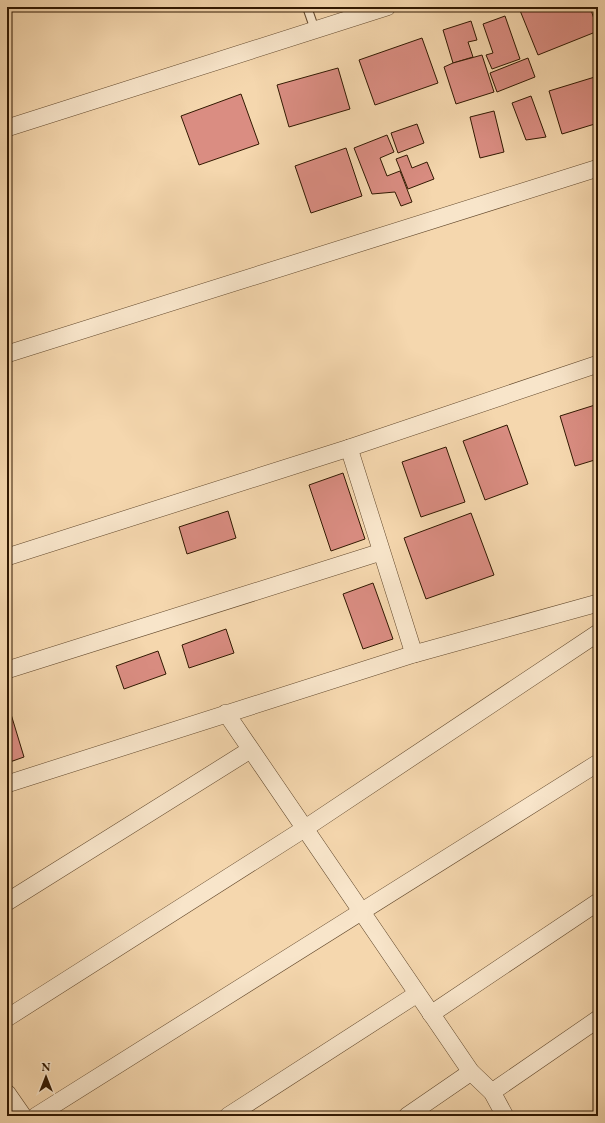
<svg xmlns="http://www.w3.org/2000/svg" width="605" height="1123" font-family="'EB Garamond',serif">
<rect width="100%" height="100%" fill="#f5d7ae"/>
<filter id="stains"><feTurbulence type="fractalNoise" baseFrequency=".005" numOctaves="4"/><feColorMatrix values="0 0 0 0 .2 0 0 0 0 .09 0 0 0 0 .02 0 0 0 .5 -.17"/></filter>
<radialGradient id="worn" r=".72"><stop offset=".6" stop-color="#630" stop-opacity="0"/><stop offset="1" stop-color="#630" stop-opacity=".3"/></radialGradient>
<g fill="#da8d82" stroke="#311801">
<polygon points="521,7 590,7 598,31 538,55 519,8"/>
<polygon points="505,16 520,59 492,69 486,55 493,53 483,24"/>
<polygon points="471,21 477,40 468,42 473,57 453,63 443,30"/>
<polygon points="422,38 438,83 375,105 359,60"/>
<polygon points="482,55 494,92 456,104 444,67 453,63"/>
<polygon points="528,58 535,77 497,92 490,73"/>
<polygon points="338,68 350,109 289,127 277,85"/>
<polygon points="598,76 598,123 562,134 549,91"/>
<polygon points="241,94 259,144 199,165 181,116"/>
<polygon points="531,96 546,137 526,140 512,103"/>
<polygon points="494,111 504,152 480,158 470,117"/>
<polygon points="417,124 424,143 398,153 391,133"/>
<polygon points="387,135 394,152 380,158 387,176 400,171 412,202 401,206 395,192 372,194 354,148"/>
<polygon points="346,148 362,196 311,213 295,166"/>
<polygon points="407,155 412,168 427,162 434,179 408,189 396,159"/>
<polygon points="595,405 598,415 598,459 575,466 560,416"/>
<polygon points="507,425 528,484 485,500 463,441"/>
<polygon points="446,447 465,502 421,517 402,462"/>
<polygon points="343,473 365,539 331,551 309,485"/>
<polygon points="228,511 236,538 187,554 179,527"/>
<polygon points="471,513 494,575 426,599 404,538"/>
<polygon points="373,583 393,639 363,649 343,594"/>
<polygon points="226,629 234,653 189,668 182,645"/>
<polygon points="158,651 166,674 124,689 116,666"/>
<polygon points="7,701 24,757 7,763"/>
</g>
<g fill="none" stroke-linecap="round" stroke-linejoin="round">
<defs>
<polyline id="service" points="307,7 315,30"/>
<g id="minor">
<polyline points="7,128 387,7"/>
<polyline points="7,354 598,168"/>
<polyline points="349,448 414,654"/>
<polyline points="7,557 349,448 598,364"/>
<polyline points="7,670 381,552"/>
<polyline points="226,713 471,1072 492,1092 505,1116"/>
<polyline points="7,784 414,654 598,603"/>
<polyline points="7,902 250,750"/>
<polyline points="431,1014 598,902"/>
<polyline points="7,1018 304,829 598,633"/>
<polyline points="492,1092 598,1019"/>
<polyline points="7,1093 23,1116"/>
<polyline points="36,1116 598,763"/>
<polyline points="228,1116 417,994"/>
<polyline points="407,1116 471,1072"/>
</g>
</defs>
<use href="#service" stroke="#62482c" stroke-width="10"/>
<use href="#minor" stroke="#62482c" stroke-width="18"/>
<use href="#service" stroke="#f8e5ca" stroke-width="8"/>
<use href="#minor" stroke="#f8e5ca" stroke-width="17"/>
</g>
<rect width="605" height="1123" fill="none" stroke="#f5d7ae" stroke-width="24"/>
<rect x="8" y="8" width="589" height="1107" fill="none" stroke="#311801" stroke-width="2"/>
<rect x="12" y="12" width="581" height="1099" fill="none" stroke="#311801"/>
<g transform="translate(46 1077)" stroke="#f8e5ca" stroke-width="3" paint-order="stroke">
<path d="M0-3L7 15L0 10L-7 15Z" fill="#311801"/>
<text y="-6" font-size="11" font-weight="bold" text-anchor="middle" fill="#311801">N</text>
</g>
<rect width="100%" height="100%" filter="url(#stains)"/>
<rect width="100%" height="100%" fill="url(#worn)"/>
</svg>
